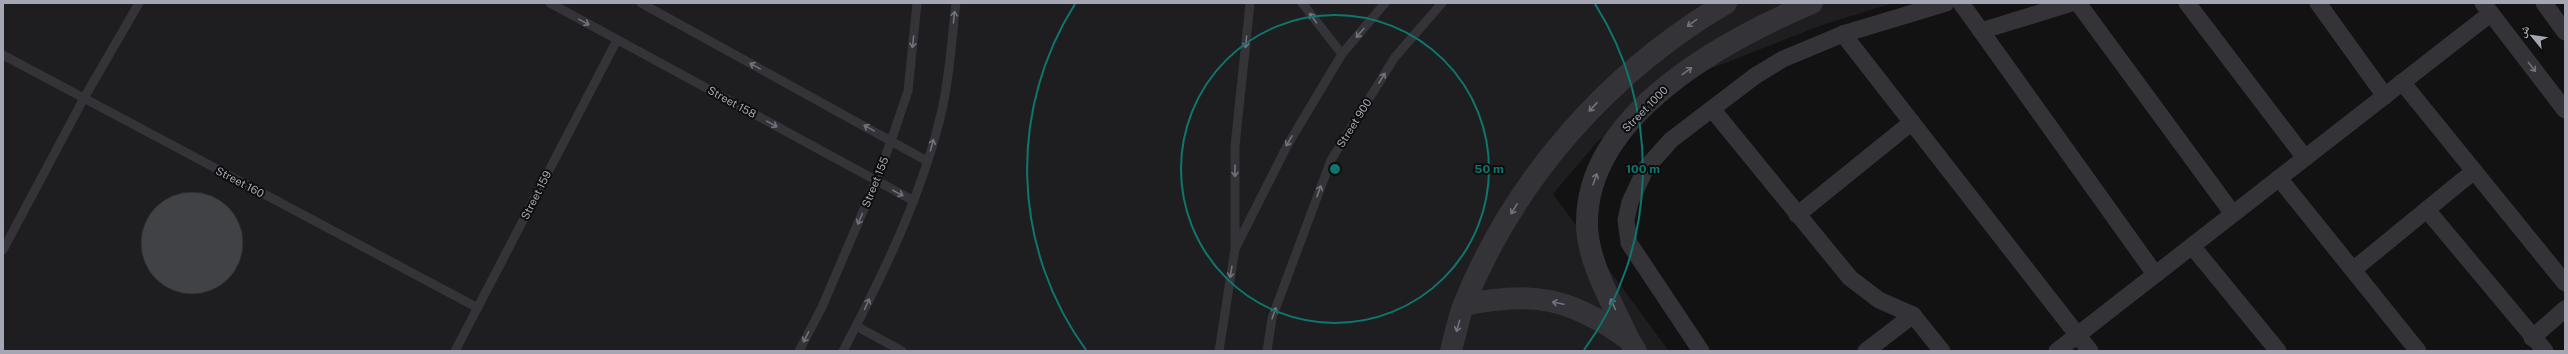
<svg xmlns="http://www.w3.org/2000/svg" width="2568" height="354" font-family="'Public Sans','Noto Naskh Arabic',sans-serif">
<rect width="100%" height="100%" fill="#121213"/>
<polygon fill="#1e1e20" points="3,3 1893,3 1822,25 1697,74 1598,141 1553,194 1669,351 3,351"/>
<circle fill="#414246" stroke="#2c2c2f" cx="192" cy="243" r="51"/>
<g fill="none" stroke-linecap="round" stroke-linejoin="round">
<g stroke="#333338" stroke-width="9">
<polyline points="550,3 914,201"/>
<polyline points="641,3 927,161"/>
<polyline points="1302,3 1342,54"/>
<polyline points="3,55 478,308"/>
<polyline points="1235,247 1235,146 1250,3"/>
<polyline points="3,250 84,98 139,3"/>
<polyline points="856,326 902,351"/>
<polyline points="455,351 617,40"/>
<polyline points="799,351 822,307 876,181 891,141 908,91 917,3"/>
<path d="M843,351C883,275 925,189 943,105C950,72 952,37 956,3"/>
<polyline points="1219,351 1235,249 1287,146 1342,54 1385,3"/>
<polyline points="1267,351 1272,318 1331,160 1395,57 1442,3"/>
</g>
<g stroke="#333338" stroke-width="17">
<polyline points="1961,3 2155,274"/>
<polyline points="2078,3 2233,214"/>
<polyline points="2187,3 2305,158"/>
<polyline points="2318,3 2385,96"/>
<polyline points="2483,3 2565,110"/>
<polyline points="2544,3 2565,32"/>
<polyline points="1981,31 2072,3"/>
<polyline points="1843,34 2090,351"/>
<polyline points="2402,82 2565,283"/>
<polyline points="1712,109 1850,278 1879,300 1913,315 1942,351"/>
<polyline points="2279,178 2418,351"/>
<polyline points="2427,210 2545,351"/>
<polyline points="1797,215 1912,122"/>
<polyline points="2192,246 2278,351"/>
<polyline points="2353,270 2474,171"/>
<polyline points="2532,338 2565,309"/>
<polyline points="1701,351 1629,243 1626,220 1630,202 1646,168 1671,140 1755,76 1783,59 1843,34 1946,3"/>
<polyline points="1866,351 1913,315"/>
<polyline points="2057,351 2490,14"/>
</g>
<g stroke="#333338" stroke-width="22">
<path d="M1464,305C1532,290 1571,298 1628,339"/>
<path d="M1451,351C1455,336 1458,319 1464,304C1515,178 1609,72 1726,3"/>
<path d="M1636,351L1629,340C1614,306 1587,262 1587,224C1586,114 1725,40 1812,3"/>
</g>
</g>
<defs><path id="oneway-shaft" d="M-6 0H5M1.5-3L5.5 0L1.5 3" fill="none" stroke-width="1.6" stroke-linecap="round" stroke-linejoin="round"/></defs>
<g stroke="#71737c">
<use href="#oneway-shaft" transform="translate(954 17) rotate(-84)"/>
<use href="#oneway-shaft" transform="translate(1313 18) rotate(-127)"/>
<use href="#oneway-shaft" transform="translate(584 22) rotate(29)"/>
<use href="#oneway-shaft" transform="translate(1692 23) rotate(144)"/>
<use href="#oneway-shaft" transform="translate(1360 33) rotate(131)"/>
<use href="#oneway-shaft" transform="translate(913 42) rotate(96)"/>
<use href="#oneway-shaft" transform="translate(1246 42) rotate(96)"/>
<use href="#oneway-shaft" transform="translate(755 66) rotate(-151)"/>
<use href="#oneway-shaft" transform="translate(2532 67) rotate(52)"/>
<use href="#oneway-shaft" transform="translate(1687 71) rotate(-36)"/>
<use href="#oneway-shaft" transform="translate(1382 78) rotate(-58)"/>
<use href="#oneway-shaft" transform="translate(1593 107) rotate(133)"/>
<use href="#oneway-shaft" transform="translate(772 124) rotate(29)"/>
<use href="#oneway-shaft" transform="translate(869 128) rotate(-151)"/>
<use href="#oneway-shaft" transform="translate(1289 141) rotate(120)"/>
<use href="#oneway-shaft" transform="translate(932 145) rotate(-74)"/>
<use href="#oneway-shaft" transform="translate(1235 171) rotate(90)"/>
<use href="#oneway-shaft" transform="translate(1595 179) rotate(-71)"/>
<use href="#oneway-shaft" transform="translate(1319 191) rotate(-70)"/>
<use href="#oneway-shaft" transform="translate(898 193) rotate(28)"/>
<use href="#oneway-shaft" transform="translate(1514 209) rotate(122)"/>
<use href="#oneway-shaft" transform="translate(860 219) rotate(114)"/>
<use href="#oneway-shaft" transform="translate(1231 272) rotate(99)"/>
<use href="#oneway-shaft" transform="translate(1558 303) rotate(-168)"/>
<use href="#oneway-shaft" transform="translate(867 304) rotate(-65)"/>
<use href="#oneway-shaft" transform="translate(1613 304) rotate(-114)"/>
<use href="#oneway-shaft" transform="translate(1274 313) rotate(-71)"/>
<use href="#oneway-shaft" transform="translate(1458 326) rotate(106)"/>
<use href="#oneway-shaft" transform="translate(806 337) rotate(117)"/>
</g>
<g fill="none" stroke="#0f766e" stroke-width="2">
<circle cx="1335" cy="169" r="154"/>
<path d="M1086 350A308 308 0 0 1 1075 4M1595 4A308 308 0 0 1 1584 350"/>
</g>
<g text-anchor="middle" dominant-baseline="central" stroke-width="4" stroke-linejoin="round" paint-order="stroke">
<g font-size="11" fill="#a4a7b3" stroke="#0d0d0e">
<text transform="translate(732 102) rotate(29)">Street 158</text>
<text transform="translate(1645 109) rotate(-45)">Street 1000</text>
<text transform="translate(1354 123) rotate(-58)">Street 900</text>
<text transform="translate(240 182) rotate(28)">Street 160</text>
<text transform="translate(875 182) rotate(-68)">Street 155</text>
<text transform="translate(536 195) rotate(-63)">Street 159</text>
</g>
</g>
<circle cx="1335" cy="169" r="6" fill="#0f766e" stroke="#0d0d0e" stroke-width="2"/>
<g font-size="12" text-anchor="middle" font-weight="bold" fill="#0f766e" stroke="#0d0d0e" stroke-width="4" stroke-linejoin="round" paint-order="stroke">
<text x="1489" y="173">50 m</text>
<text x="1643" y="173">100 m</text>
</g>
<rect width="2568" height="354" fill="none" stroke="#a4a7b3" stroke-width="8"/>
<g transform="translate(2532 36) rotate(299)" stroke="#0d0d0e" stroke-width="3" paint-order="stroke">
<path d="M0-3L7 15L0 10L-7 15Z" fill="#a4a7b3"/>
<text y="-6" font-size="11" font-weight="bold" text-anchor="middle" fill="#a4a7b3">ش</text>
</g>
</svg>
